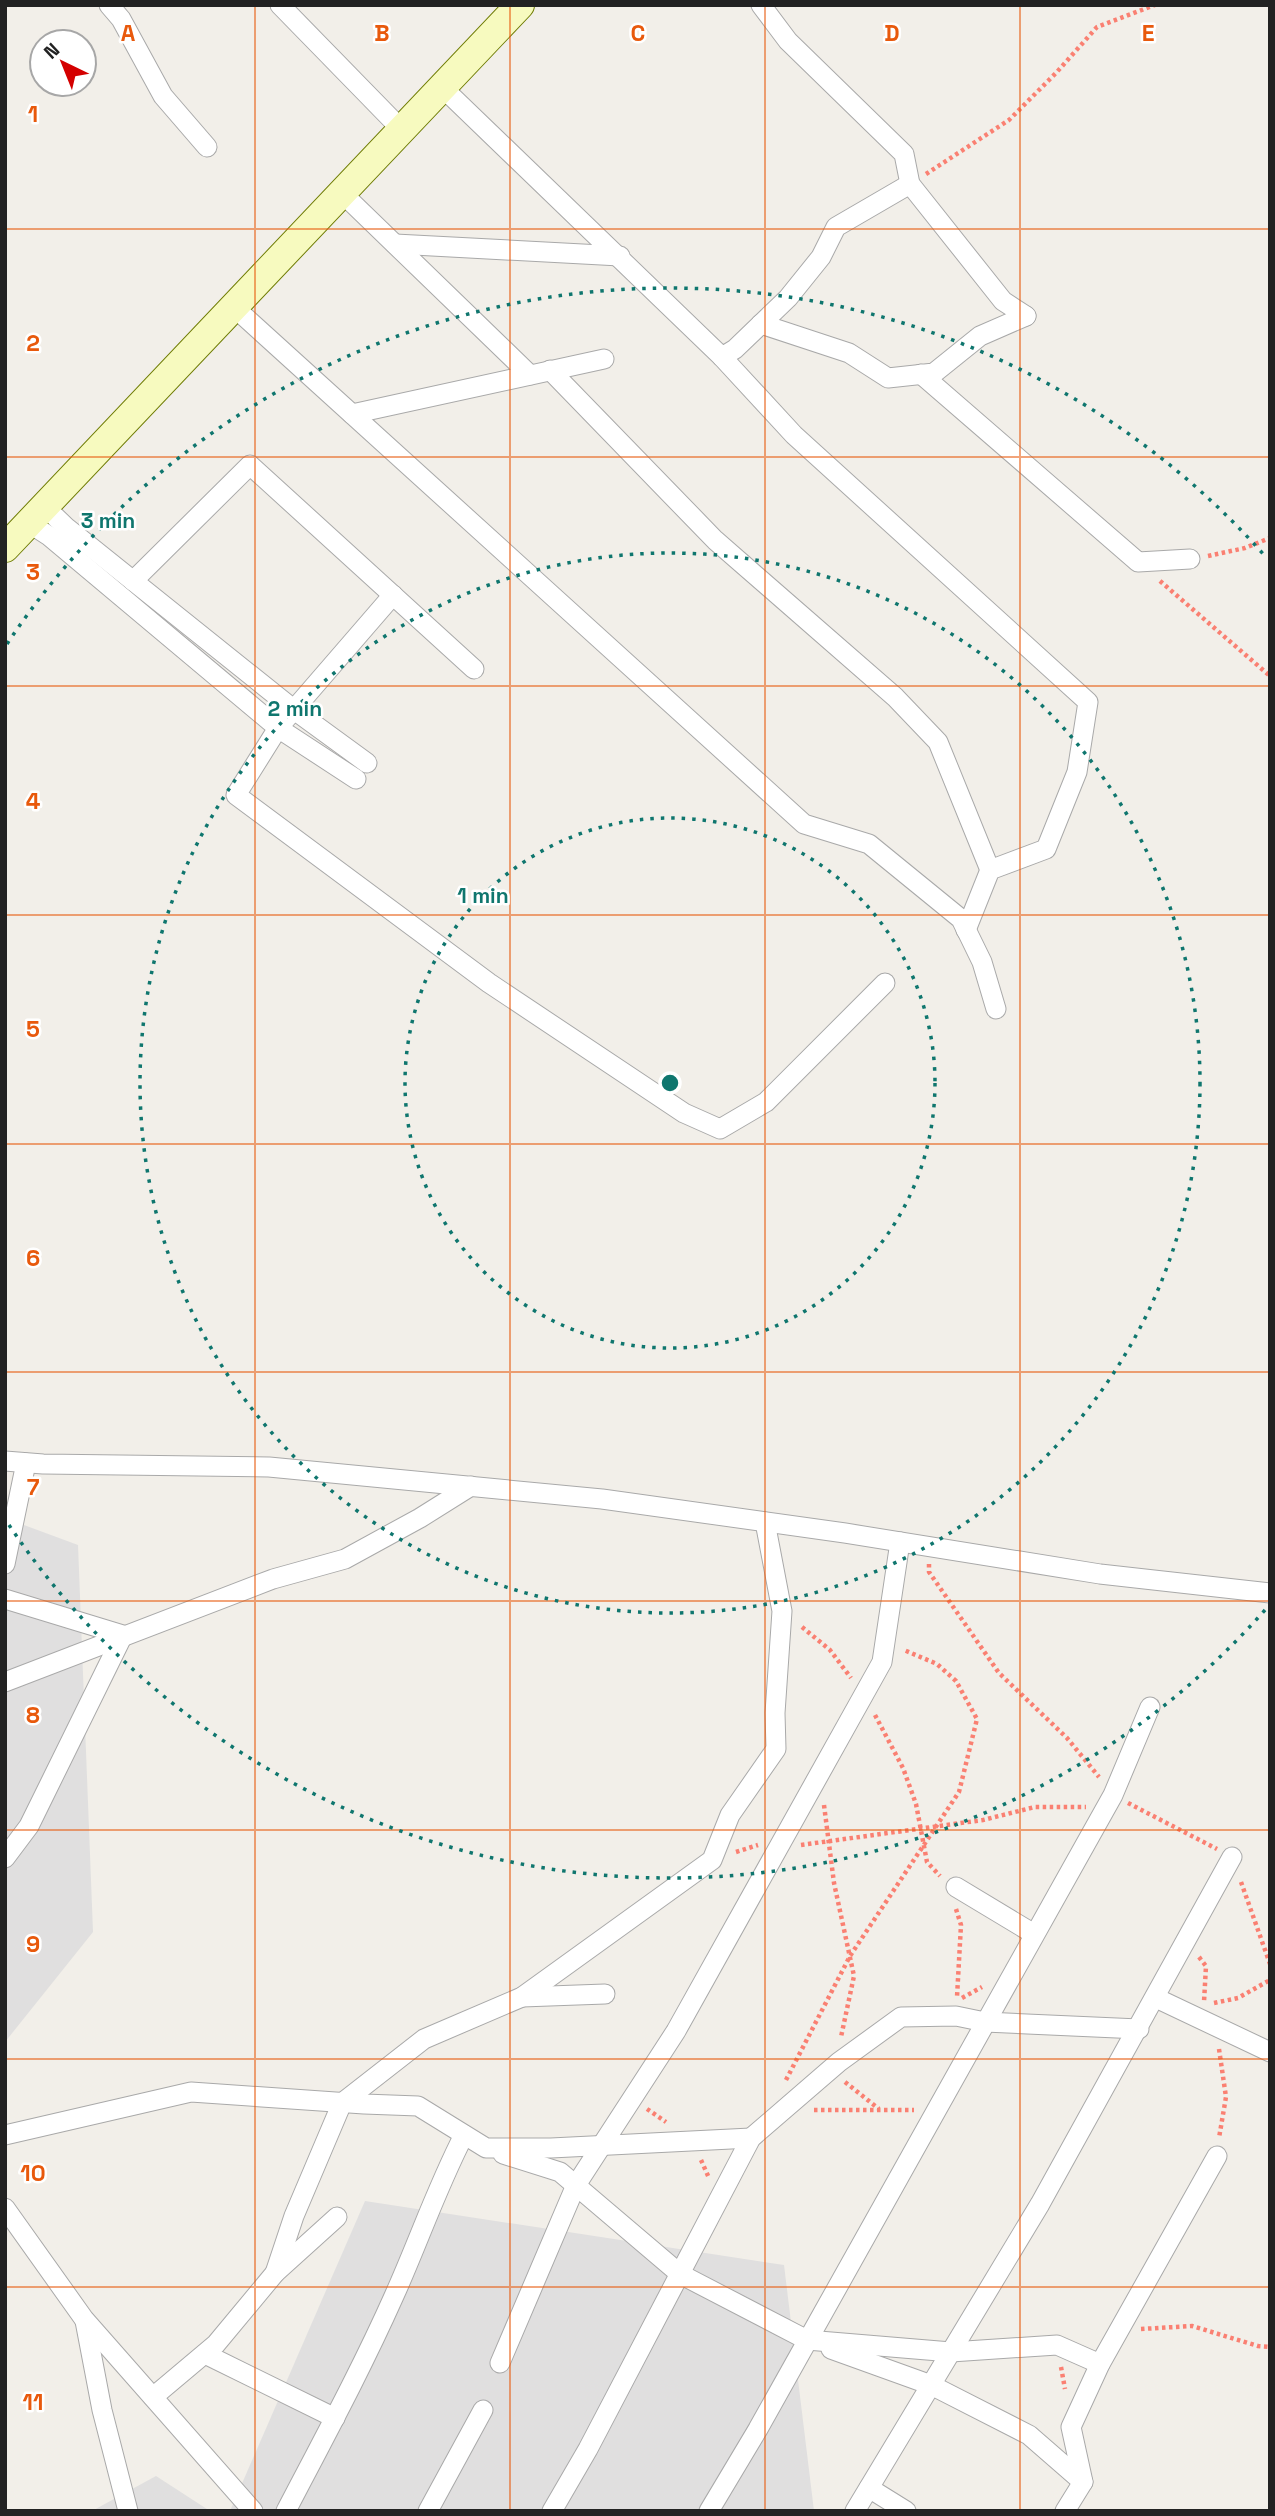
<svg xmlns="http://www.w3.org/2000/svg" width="1275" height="2516" font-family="'Space Grotesk',sans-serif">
<rect width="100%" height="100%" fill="#f2efe9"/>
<g fill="#e0dfdf">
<polygon points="5,1518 78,1545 93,1932 5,2042"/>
<polygon points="365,2201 784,2265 814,2511 230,2511"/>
<polygon points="156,2476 210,2511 92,2511"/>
</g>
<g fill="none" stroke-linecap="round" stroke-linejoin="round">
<defs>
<g id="street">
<polyline points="109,5 121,19 163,96 207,147"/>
<polyline points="280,5 402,130"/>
<polyline points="761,5 788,41 904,154 910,184 1003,301 1026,316"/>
<polyline points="443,88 722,357 735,349 788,298 821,257 836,227 910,184"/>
<polyline points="343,194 530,375"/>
<polyline points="395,244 620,256"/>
<polyline points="235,308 804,824 869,844 961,919 982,962 996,1009"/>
<polyline points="761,324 849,353 888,378 934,373 980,336 1026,316"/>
<polyline points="722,357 794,435 1088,702 1077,772 1046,849 990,870 966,930"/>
<polyline points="550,370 715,540 895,697 938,742 990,870"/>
<polyline points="921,374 1138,562 1190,559"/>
<polyline points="352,414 604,359"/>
<polyline points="45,507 67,528 293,709 367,763"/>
<polyline points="29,523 49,536 278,728 236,795 489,983 684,1113 720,1129 766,1102 885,983"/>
<polyline points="133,581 250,465 474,669"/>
<polyline points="356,779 278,728 393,595"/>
<polyline points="5,1461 43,1464 269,1467 602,1499 845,1533 1100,1574 1270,1593"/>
<polyline points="5,1564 26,1463"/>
<polyline points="5,1599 123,1635 29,1826 5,1858"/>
<polyline points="5,1682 273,1579 345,1559 420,1518 471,1486"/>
<polyline points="956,1887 1034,1934"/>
<polyline points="522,1997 605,1994"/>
<polyline points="1156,1998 1270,2052"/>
<polyline points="5,2135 191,2092 364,2104 418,2106 486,2148 551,2148 751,2138"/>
<polyline points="503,2154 560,2172 680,2274 807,2340 951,2352 1057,2345 1100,2364"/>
<polyline points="5,2208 84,2319 253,2511"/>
<polyline points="275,2273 294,2216 342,2103 424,2039 522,1997 712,1860 730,1815 776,1749 775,1713 782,1611 765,1522"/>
<polyline points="85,2321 102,2410 128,2511"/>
<polyline points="831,2349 931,2385 1029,2435 1083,2482"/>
<polyline points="205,2354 335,2418"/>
<polyline points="500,2363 576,2185 676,2031 882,1662 900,1542"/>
<polyline points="153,2397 216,2344 275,2273 337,2217"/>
<polyline points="869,2488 906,2511"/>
<path d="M286,2511C323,2440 361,2370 394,2296C418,2243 437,2187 464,2135"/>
<polyline points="428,2511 483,2410"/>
<polyline points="552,2511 588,2449 751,2138 839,2062 901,2017 956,2016 985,2022 1139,2029"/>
<polyline points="709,2511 758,2429 1113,1795 1150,1707"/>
<polyline points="855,2511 1040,2204 1232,1857"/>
<polyline points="1065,2511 1083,2482 1071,2427 1100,2364 1217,2156"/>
</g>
<polyline id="secondary" points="5,548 520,5"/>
</defs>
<use href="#street" stroke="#a9a9a9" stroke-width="21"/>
<use href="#secondary" stroke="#707d05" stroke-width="30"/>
<g stroke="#fa8072" stroke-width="4.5" stroke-dasharray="3.5 3.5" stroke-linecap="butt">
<polyline points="926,174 1009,120 1056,73 1097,27 1155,5"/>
<polyline points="1208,556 1245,548 1270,538"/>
<polyline points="1160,581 1270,676"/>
<polyline points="929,1564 929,1572 999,1673 1067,1738 1099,1777"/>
<polyline points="802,1627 830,1650 851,1678"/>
<polyline points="875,1715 903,1768 916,1804 927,1862 940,1876"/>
<polyline points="1128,1803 1217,1849"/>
<polyline points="824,1805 834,1883 854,1976 841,2037"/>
<polyline points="801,1845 983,1820 1035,1807 1086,1807"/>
<polyline points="736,1852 758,1845"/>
<polyline points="1241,1882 1270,1964"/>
<polyline points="956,1909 961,1925 957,1997"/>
<polyline points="1199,1957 1206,1966 1204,2002"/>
<polyline points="962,1998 982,1987"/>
<polyline points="1214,2003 1238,1998 1270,1980"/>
<polyline points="1219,2049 1226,2097 1219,2138"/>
<polyline points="786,2080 850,1956 959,1792 977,1719 956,1681 937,1664 904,1650"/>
<polyline points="845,2082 879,2109"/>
<polyline points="647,2109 666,2122"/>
<polyline points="814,2110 914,2110"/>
<polyline points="701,2160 709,2178"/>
<polyline points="1141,2329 1192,2326 1258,2346 1270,2347"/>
<polyline points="1061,2367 1065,2389"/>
</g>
<use href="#street" stroke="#fff" stroke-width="19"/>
<use href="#secondary" stroke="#f7fabf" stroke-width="28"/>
</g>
<path fill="none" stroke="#e8590c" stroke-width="2" stroke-opacity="0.55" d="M255,5V2511M510,5V2511M765,5V2511M1020,5V2511M5,229H1270M5,457H1270M5,686H1270M5,915H1270M5,1144H1270M5,1372H1270M5,1601H1270M5,1830H1270M5,2059H1270M5,2287H1270"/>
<g fill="none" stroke="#0f766e" stroke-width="3.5" stroke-dasharray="3.5 7">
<circle cx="670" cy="1083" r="265"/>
<circle cx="670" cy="1083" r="530"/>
<path d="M1265 1610A795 795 0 0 1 7 1522M7 644A795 795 0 0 1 1265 556"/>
</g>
<g font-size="23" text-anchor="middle" font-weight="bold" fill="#e8590c" stroke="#fff" stroke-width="5" stroke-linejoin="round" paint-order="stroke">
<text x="128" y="41">A</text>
<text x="382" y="41">B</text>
<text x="638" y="41">C</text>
<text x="892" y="41">D</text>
<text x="1148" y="41">E</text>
<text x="33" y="122">1</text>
<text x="33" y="351">2</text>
<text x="33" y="580">3</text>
<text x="33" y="809">4</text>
<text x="33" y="1037">5</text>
<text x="33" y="1266">6</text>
<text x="33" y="1495">7</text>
<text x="33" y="1723">8</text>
<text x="33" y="1952">9</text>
<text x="33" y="2181">10</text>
<text x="33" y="2410">11</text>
</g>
<circle cx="670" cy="1083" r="10" fill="#0f766e" stroke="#fff" stroke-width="3.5"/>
<g font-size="21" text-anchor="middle" font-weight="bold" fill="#0f766e" stroke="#fff" stroke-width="5" stroke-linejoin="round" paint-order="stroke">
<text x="108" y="528">3 min</text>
<text x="295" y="716">2 min</text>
<text x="483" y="903">1 min</text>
</g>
<rect width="1275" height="2516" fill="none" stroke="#222222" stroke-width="14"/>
<g transform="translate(63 63) rotate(317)"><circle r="33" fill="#ffffff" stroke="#a7a7a7" stroke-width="2"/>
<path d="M0-5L12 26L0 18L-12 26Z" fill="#d40000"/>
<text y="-10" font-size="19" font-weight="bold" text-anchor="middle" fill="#222222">N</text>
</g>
</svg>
